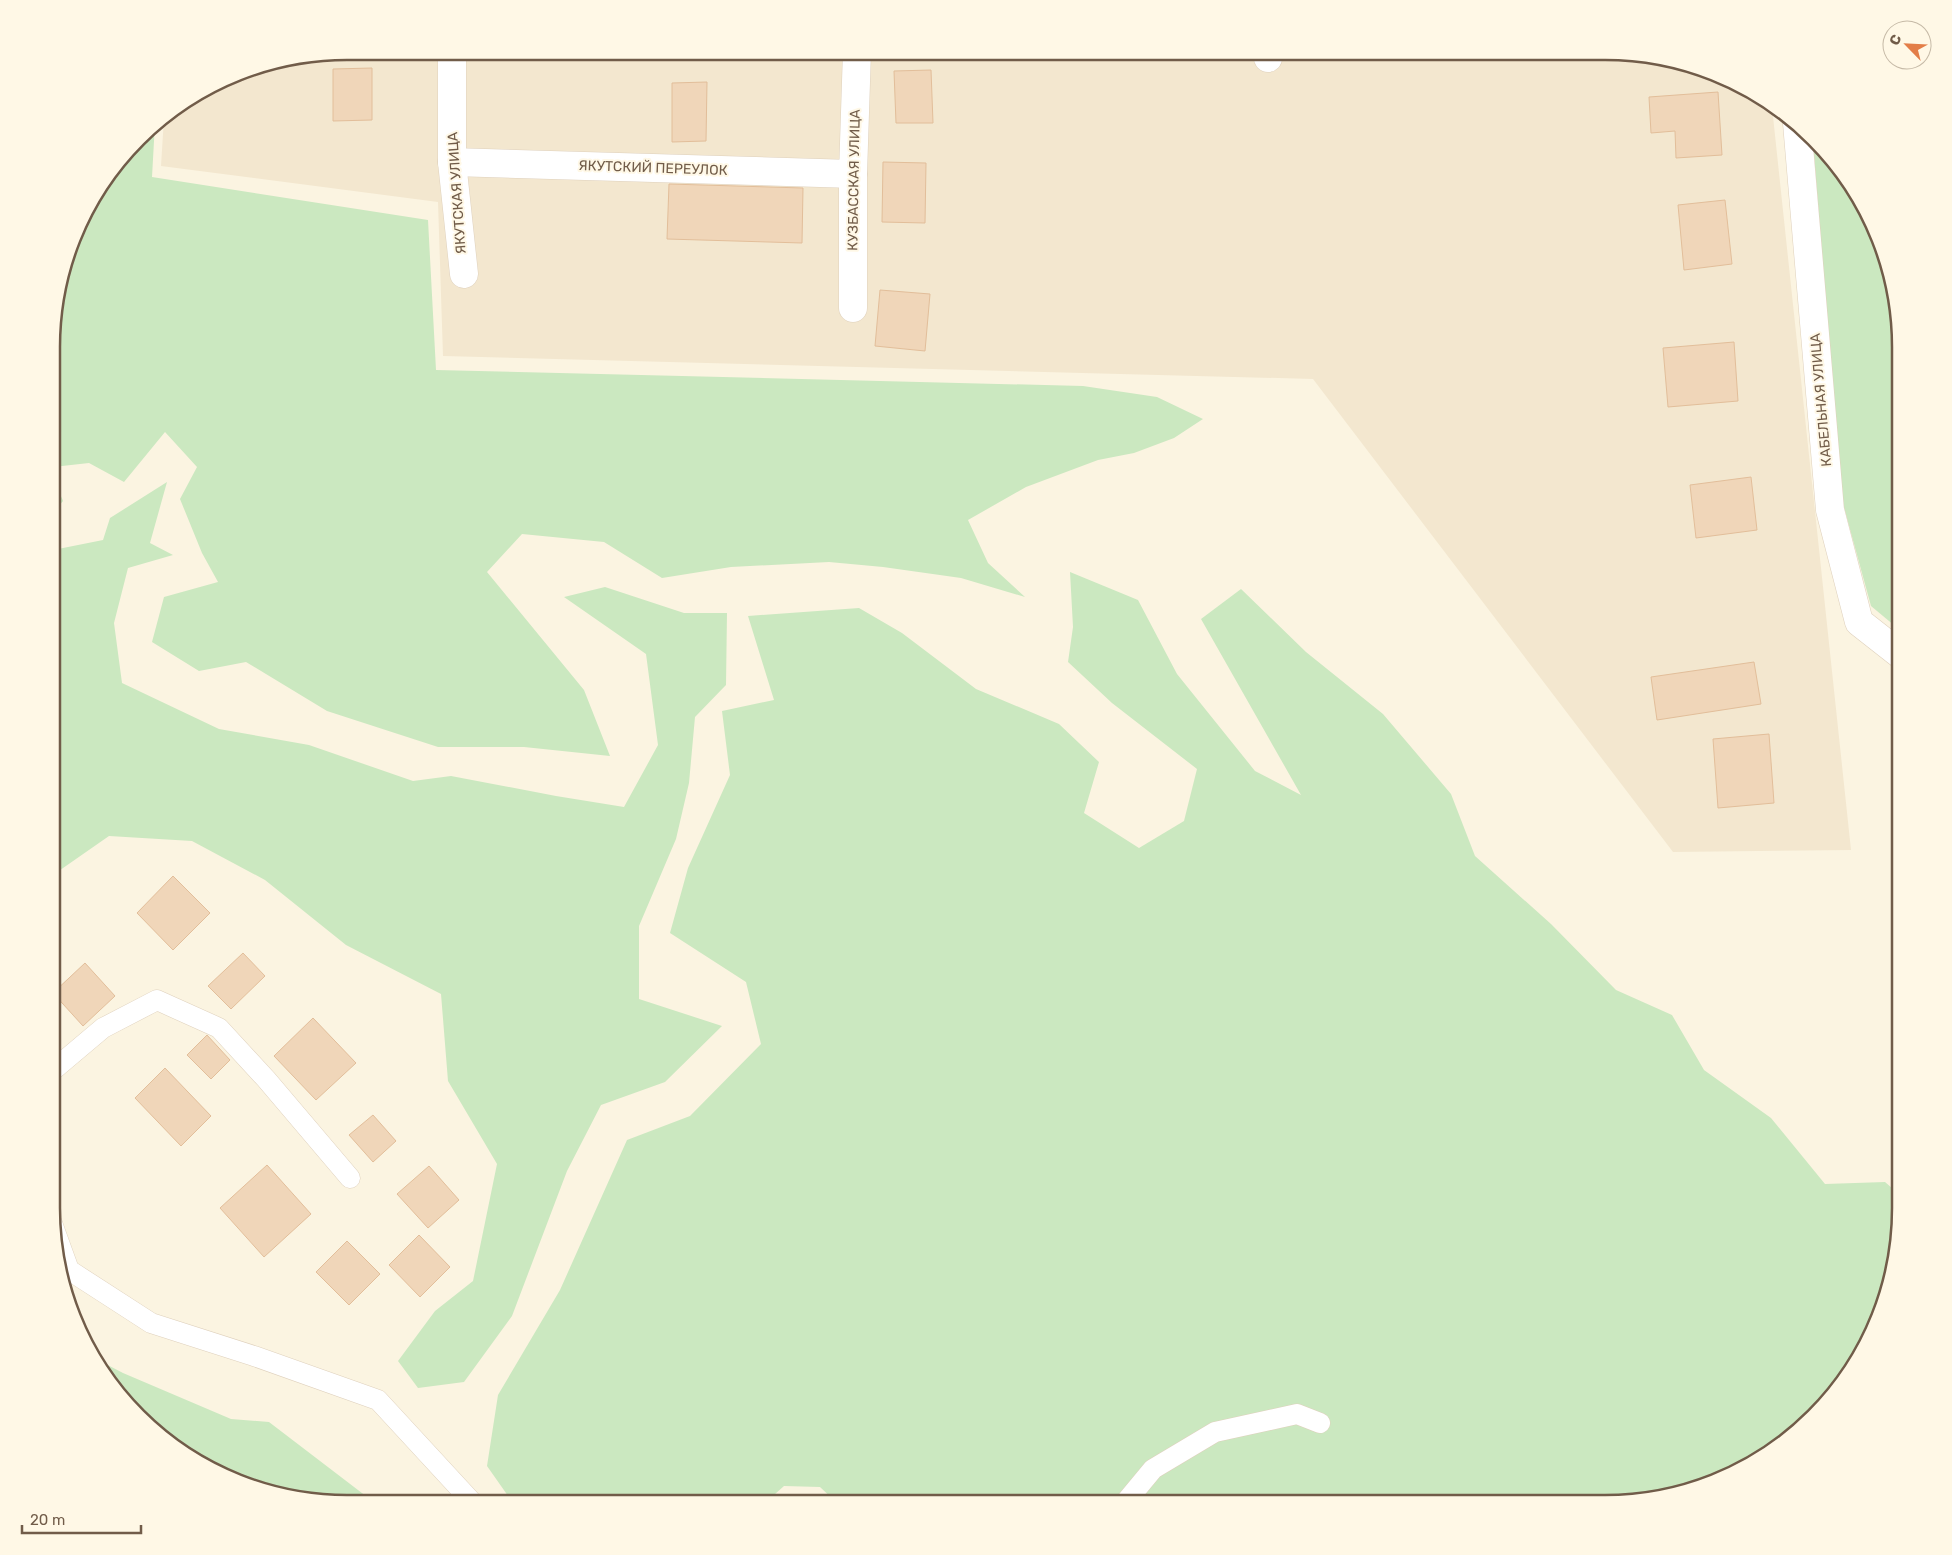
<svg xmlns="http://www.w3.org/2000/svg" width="1952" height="1555" font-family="Rubik,sans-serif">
<rect width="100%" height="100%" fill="#fbf4e1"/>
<polygon fill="#f3e7cf" points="347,51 1624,52 1718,74 1772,107 1851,850 1673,852 1313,379 443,356 438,202 161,166 164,118 252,67"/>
<g fill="#cbe8c0">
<polygon points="155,123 152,177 428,220 436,370 1083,386 1157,397 1203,419 1174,438 1134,453 1098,460 1026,487 968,520 988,563 1025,597 961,578 883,567 829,562 731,567 662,578 604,542 522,534 487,572 584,690 610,756 524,747 438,747 327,711 246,662 199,671 152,642 164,597 218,582 202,553 180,499 197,467 165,432 124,482 89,463 53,467 54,308 63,281 66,279 67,269 91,199"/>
<polygon points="1813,142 1870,216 1895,289 1901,347 1901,631 1871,606 1842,500"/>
<polygon points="53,477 63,501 53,513"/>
<polygon points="167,482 150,543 173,555 128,568 114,623 122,683 219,729 309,745 413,781 451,776 556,796 624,807 658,745 646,654 564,597 605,587 684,613 727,613 726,685 695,717 689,783 676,839 639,926 639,999 722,1026 665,1082 601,1105 567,1171 512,1316 464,1382 418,1388 398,1361 435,1311 473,1281 497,1164 448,1081 441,994 346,945 265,880 192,841 109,836 53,875 53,550 103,540 110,518"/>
<polygon points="1070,572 1138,600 1177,674 1255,771 1301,795 1201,619 1241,589 1306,652 1383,714 1451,794 1475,856 1551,924 1616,990 1672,1015 1704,1070 1771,1118 1825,1184 1885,1182 1900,1195 1900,1228 1878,1321 1827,1403 1770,1454 1718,1481 1605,1504 837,1503 820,1487 784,1486 765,1503 513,1503 487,1466 498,1395 560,1290 627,1140 690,1116 761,1044 746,982 670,933 688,868 730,775 722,711 774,700 748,616 859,608 902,633 976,689 1059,724 1099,762 1084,813 1139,848 1184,821 1197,769 1112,703 1068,662 1073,627"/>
<polygon points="98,1360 123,1373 231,1419 269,1422 375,1503 328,1503 234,1481 152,1430"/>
</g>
<g fill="#f0d6b9" stroke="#e2be9a">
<polygon points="760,51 807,51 807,56 760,55"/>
<polygon points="372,68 372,120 333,121 333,69"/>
<polygon points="931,70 933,123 896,123 894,71"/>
<polygon points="707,82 706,141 672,142 672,83"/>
<polygon points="1718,92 1722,155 1676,158 1675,131 1651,133 1649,97"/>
<polygon points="883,162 926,163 925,223 882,222"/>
<polygon points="669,184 803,188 802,243 667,239"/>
<polygon points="1725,200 1732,264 1684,270 1678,205"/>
<polygon points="880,290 930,294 925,351 875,346"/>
<polygon points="1734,342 1738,401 1668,407 1663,348"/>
<polygon points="1751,477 1757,530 1696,538 1690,485"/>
<polygon points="1754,662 1761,704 1657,720 1651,677"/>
<polygon points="1769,734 1774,803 1718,808 1713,739"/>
<polygon points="173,876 210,913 173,950 137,913"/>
<polygon points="243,953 265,976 231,1009 208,986"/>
<polygon points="85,963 115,996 83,1026 53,993"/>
<polygon points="313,1018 356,1063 316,1100 274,1056"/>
<polygon points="207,1035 230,1060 211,1079 187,1055"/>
<polygon points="165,1068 211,1116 181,1146 135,1098"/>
<polygon points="373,1115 396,1141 373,1162 349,1135"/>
<polygon points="267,1165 311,1214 264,1257 220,1208"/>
<polygon points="429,1166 459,1200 428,1228 397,1194"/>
<polygon points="419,1235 450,1267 420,1297 389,1265"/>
<polygon points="347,1241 380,1274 349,1305 316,1272"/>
</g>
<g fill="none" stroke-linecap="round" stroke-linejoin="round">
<defs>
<g id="lane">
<polyline points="52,1071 103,1028 157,1000 219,1028 266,1079 350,1178"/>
<polyline points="52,1223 69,1270 151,1323 254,1356 378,1400 473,1503"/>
<polyline points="1124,1504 1153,1469 1215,1432 1297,1414 1320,1423"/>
</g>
<g id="street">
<polyline points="452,51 452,162 464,274"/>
<polyline points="1268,52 1268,58"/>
<polyline points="1797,123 1830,510 1859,622 1901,655"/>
<polyline points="452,162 853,174"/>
<polyline points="853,308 853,174 857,51"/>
</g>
</defs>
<use href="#lane" stroke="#dfd1bd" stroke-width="21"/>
<use href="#street" stroke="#dfd1bd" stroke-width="29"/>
<use href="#lane" stroke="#fff" stroke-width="20"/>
<use href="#street" stroke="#fff" stroke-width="28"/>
</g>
<g text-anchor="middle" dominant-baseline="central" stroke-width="4" stroke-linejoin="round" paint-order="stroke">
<g font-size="14" fill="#715c49" stroke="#fff8e6">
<text transform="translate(653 168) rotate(2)">ЯКУТСКИЙ ПЕРЕУЛОК</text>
<text transform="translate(854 180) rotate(-89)">КУЗБАССКАЯ УЛИЦА</text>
<text transform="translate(457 193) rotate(-94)">ЯКУТСКАЯ УЛИЦА</text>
<text transform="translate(1821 400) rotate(-95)">КАБЕЛЬНАЯ УЛИЦА</text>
</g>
</g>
<path d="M0 0H1952V1555H0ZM347 60H1605A287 287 0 0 1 1892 347V1208A287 287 0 0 1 1605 1495H347A287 287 0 0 1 60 1208V347A287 287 0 0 1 347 60Z" fill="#fff8e6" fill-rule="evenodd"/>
<path fill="none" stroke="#715c49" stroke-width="2.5" d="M347 60H1605A287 287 0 0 1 1892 347V1208A287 287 0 0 1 1605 1495H347A287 287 0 0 1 60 1208V347A287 287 0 0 1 347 60Z"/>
<g transform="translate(1907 45) rotate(294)"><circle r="24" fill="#fff8e6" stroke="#c6baa7"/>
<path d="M0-4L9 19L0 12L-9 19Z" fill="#e37e48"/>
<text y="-8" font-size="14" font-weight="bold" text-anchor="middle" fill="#715c49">С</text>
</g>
<path d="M22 1525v8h119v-8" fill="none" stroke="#715c49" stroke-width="2.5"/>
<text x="30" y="1525" font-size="15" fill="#715c49" stroke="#fff8e6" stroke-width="4" paint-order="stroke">20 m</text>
</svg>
